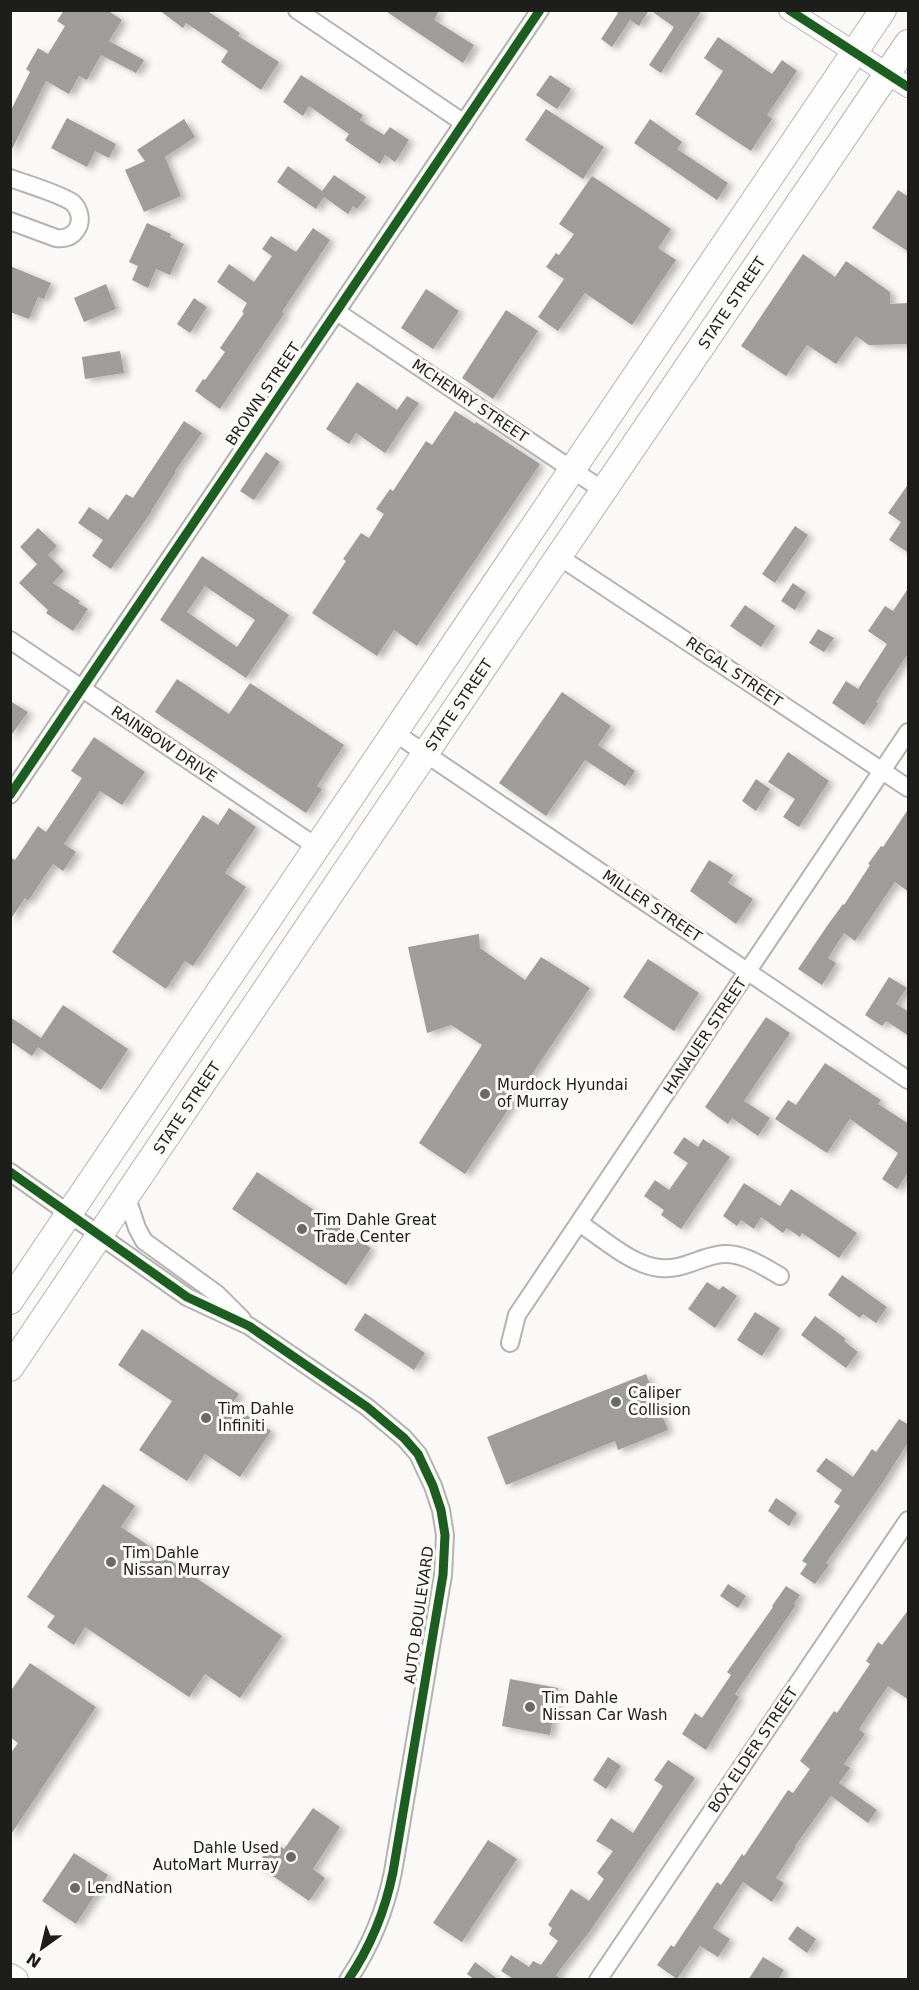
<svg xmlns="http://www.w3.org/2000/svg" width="919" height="1990" font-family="'DejaVu Sans',sans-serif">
<defs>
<filter id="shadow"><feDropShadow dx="5.5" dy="3" stdDeviation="3" flood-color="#0004"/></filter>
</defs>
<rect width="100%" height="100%" fill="#faf9f7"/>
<g fill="#9e9d9c" fill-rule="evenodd" filter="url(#shadow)">
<polygon points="64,10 107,10 122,20 109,41 144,60 136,73 101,55 87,80 79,76 69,94 46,81 10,153 10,112 30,72 26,69 38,48 48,54 65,26 57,21"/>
<polygon points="159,10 206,10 240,33 238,36 279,62 261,90 221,62 228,51 186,23 183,28"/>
<polygon points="384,10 439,10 434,20 474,45 463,63"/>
<polygon points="615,10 649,10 639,26 630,20 612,47 601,39 618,13"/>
<polygon points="650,10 702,10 661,73 649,65 674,27"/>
<polygon points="718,37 772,74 782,60 797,71 767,115 772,119 751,151 695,114 723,71 704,58"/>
<polygon points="301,75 363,115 360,120 384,135 390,127 409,140 395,162 385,155 380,164 345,140 349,134 309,106 303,116 283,102"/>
<polygon points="550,75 571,89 557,109 536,95"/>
<polygon points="546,109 604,147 583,179 525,140"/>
<polygon points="67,118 116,144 109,158 95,151 87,167 51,148"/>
<polygon points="184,119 195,137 165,157 181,196 144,212 125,170 145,161 137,150"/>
<polygon points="650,119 682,142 677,149 728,183 717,200 634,143"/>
<polygon points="288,166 322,191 334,175 366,197 357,209 353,206 348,214 324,197 316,209 277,182"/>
<polygon points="592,176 671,229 658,248 676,260 632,325 585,293 558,331 538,317 564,279 546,267 556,253 559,255 574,234 559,224"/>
<polygon points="898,190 909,197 909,252 872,228"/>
<polygon points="147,223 171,234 170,237 184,244 170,275 156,269 148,288 132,280 138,266 129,262"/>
<polygon points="313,228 330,240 282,312 284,314 220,409 195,391 203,379 205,380 225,352 220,348 244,313 242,312 247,303 217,282 229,264 254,282 272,256 262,249 271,236 296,252"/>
<polygon points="803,254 835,277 846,261 890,292 890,304 909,303 909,344 869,345 856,336 836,364 807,345 786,376 741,346"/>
<polygon points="10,266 51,283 44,299 38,297 29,319 10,312"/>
<polygon points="106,284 116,309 84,322 74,298"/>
<polygon points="426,289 459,311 433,349 401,328"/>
<polygon points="194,298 207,307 190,333 177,324"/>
<polygon points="506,310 538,331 493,399 462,378"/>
<polygon points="120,351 124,373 85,379 82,357"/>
<polygon points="357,382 397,410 407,396 419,403 385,453 356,433 349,444 326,429"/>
<polygon points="455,411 475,424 476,422 540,464 417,646 394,630 377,656 312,613 346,561 343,559 361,533 369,538 384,514 376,509 390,489 393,491 426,441 432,445"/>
<polygon points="184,421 202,433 175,471 176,472 151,511 152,511 111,569 92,556 103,540 78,523 89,507 108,520 126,494 133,498"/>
<polygon points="266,452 280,462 254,500 240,491"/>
<polygon points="909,483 909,553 889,540 901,522 888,513"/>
<polygon points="795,526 808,535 775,583 762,574"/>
<polygon points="38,528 57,546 48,555 64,571 53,583 80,601 78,603 88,609 73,631 46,613 48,610 19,583 37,564 20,547"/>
<path d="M202,556L289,615L246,678L160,620ZM205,586L255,620L237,647L187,612Z"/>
<polygon points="793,583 806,592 795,610 781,601"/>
<polygon points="909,587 909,652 876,702 879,703 864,725 832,703 846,681 858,689 887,644 868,631 885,606 893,611"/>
<polygon points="745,605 775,626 761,647 730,626"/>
<polygon points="818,629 834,638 824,652 809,643"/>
<polygon points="177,679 229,714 250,683 344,745 317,786 322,789 306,813 155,712"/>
<polygon points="562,692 611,726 598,745 635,771 625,786 585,760 546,816 499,783"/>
<polygon points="10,701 28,712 10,737"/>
<polygon points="94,737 145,772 122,805 100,791 64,844 76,852 63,871 53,864 28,901 25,898 10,920 10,857 15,860 38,826 46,832 82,778 71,771"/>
<polygon points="788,752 829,781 799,827 783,817 795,799 768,782"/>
<polygon points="756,779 770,789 756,811 742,801"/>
<polygon points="229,808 256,827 225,873 246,887 193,966 185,961 166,989 112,952 203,815 218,825"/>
<polygon points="909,808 909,892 895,882 855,941 844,933 828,958 836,963 822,985 798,969 827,926 843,904 844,905 870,865 868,864 881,846 883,847"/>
<polygon points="709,860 733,875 728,883 753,899 736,924 690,891"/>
<polygon points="479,934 480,948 525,980 541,957 590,988 465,1174 419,1143 482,1045 451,1025 427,1033 408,947"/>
<polygon points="648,959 699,993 674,1031 623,997"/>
<polygon points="889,977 907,988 896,1004 909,1012 909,1036 886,1021 882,1026 865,1015"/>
<polygon points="63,1005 128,1049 101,1090 38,1047 32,1056 10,1041 10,1017 41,1038"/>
<polygon points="766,1017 790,1033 744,1101 770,1118 758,1136 732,1118 728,1124 705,1107"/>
<polygon points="825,1063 881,1100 878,1104 909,1124 909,1171 897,1189 882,1179 898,1153 850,1119 827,1153 775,1119 788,1100 796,1105"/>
<polygon points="684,1137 698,1147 703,1139 730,1157 681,1229 661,1215 664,1210 644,1196 655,1180 669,1190 688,1163 673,1153"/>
<polygon points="257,1172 371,1248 346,1285 232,1209"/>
<polygon points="744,1183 780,1206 791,1189 857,1233 839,1258 802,1233 800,1237 787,1228 783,1233 761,1217 754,1229 741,1220 737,1226 723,1216"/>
<polygon points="842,1275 887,1307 876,1323 863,1314 860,1318 828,1295"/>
<polygon points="707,1282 719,1290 723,1286 737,1296 715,1328 688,1309"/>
<polygon points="755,1312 780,1328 762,1356 737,1340"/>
<polygon points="365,1313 425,1353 414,1370 354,1330"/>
<polygon points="815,1316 846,1339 844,1341 858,1352 846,1368 801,1335"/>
<polygon points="142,1329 239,1394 231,1405 271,1431 240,1477 205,1454 187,1481 139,1450 172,1401 118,1365"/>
<polygon points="646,1374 668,1430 618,1450 615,1441 506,1485 487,1437"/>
<polygon points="899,1419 909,1425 909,1441 881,1485 826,1563 829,1565 815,1584 800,1574 807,1564 802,1561 840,1506 834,1502 842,1490 816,1471 826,1458 853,1477 872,1449 876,1452"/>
<polygon points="103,1484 135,1506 121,1527 282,1636 240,1698 205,1674 189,1697 85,1627 74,1645 47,1627 55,1616 27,1597"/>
<polygon points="776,1498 797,1513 789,1526 768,1511"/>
<polygon points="728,1584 746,1596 738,1608 720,1596"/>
<polygon points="786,1586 800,1595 794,1604 796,1605 735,1694 739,1697 706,1750 682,1734 695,1713 702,1718 731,1675 727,1672 773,1607 772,1606"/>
<polygon points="909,1609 909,1700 888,1686 859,1729 865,1734 844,1764 850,1768 839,1783 877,1810 868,1823 831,1796 795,1846 796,1847 776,1878 784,1883 772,1902 743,1882 713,1928 730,1939 718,1957 700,1946 677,1979 657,1965 671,1945 674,1947 717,1882 721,1885 742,1854 744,1856 788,1790 793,1793 810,1769 800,1761 834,1711 837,1713 870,1664 866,1661 878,1642 882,1645"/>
<polygon points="30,1663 96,1707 10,1836 10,1754 18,1743 10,1737 10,1692"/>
<polygon points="510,1679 558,1688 550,1735 502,1726"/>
<polygon points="608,1757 621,1766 606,1789 593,1780"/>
<polygon points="668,1760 695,1778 590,1931 556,1975 562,1980 515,1980 501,1971 511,1955 529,1967 533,1961 541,1965 558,1941 549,1934 552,1928 548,1925 571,1889 589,1901 604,1879 597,1873 613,1851 596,1841 611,1818 633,1833 663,1786 654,1780"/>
<polygon points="313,1808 340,1827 313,1869 325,1878 309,1901 257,1865 273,1842 284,1849"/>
<polygon points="488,1840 517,1859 462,1942 433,1923"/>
<polygon points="74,1853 108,1875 76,1924 42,1901"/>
<polygon points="797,1926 816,1939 807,1953 788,1939"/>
<polygon points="763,1957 784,1970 778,1980 748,1980"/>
<polygon points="475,1962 499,1980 475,1980 467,1974"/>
</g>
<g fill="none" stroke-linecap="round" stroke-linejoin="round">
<defs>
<g id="minor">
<polyline points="297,10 464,123"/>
<path d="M10,178C26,184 61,194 73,203C80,210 82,221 77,229C72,237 65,239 56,238L10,221"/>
<polyline points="337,312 604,491"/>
<polyline points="558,556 908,788"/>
<polyline points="10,640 317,847"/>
<polyline points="395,733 908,1080"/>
<polyline points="10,795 540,10"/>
<path d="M10,1172L187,1297L249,1326L367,1407L404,1438L418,1454L433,1486L441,1510L445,1535L443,1575L393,1872C385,1912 371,1946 348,1980"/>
<polyline points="127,1198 137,1228 144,1241 217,1294 242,1319"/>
<path d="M579,1223C604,1239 631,1265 660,1268C683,1271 702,1255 724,1254C744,1253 764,1267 780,1276"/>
<polyline points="510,1343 517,1315 908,732"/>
<polyline points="598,1980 908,1520"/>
</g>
<polyline id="tertiary" points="789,10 908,87"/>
<g id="primary">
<polyline points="10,1301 883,10"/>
<polyline points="10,1368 527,603 908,43"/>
<polyline points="10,1977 15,1980"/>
</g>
</defs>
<use href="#minor" stroke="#b3b3b1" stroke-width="20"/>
<use href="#tertiary" stroke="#b3b3b1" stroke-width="22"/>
<use href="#primary" stroke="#b3b3b1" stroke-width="28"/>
<use href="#minor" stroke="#fefefe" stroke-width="16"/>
<use href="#tertiary" stroke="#fefefe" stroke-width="20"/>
<use href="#primary" stroke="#fefefe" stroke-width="26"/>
<defs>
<g id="cycleway">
<polyline points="789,10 908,87"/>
<polyline points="10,795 540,10"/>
<path d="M10,1172L187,1297L249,1326L367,1407L404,1438L418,1454L433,1486L441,1510L445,1535L443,1575L393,1872C385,1912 371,1946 348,1980"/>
</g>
</defs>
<use href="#cycleway" stroke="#fbfaf6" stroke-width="13"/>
<use href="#cycleway" stroke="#1b5e20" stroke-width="9"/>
</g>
<g fill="#6a6a68" stroke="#fbfaf6" stroke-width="2">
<circle cx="485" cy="1094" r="6"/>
<circle cx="302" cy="1229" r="6"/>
<circle cx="616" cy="1402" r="6"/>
<circle cx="206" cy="1418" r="6"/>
<circle cx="111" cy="1562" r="6"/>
<circle cx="530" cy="1707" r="6"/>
<circle cx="291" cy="1857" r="6"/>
<circle cx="75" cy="1888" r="6"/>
</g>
<g text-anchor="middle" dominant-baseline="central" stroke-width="6" stroke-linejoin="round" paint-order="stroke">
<g font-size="15" fill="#1d1d1b" stroke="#fbfaf6">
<text transform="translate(732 303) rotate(-56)">STATE STREET</text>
<text transform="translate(263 394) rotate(-56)">BROWN STREET</text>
<text transform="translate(470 401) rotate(34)">MCHENRY STREET</text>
<text transform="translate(734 672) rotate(34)">REGAL STREET</text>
<text transform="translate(459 705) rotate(-56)">STATE STREET</text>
<text transform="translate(164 744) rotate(34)">RAINBOW DRIVE</text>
<text transform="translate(652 906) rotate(34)">MILLER STREET</text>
<text transform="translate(705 1036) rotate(-56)">HANAUER STREET</text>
<text transform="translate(187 1108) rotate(-56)">STATE STREET</text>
<text transform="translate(419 1615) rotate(-82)">AUTO BOULEVARD</text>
<text transform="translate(753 1750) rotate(-56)">BOX ELDER STREET</text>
</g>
<g font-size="15" fill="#1d1d1b" stroke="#fbfaf6" text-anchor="start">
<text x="497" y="1085">Murdock Hyundai<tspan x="497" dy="17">of Murray</tspan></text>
<text x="314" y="1220">Tim Dahle Great<tspan x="314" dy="17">Trade Center</tspan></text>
<text x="628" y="1393">Caliper<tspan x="628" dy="17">Collision</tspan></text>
<text x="218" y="1409">Tim Dahle<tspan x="218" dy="17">Infiniti</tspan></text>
<text x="123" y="1553">Tim Dahle<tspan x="123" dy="17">Nissan Murray</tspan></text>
<text x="542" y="1698">Tim Dahle<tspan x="542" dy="17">Nissan Car Wash</tspan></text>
<text x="279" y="1848" text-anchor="end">Dahle Used<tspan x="279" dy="17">AutoMart Murray</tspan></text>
<text x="87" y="1888">LendNation</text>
</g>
</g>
<rect width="919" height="1990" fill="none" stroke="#1d1d1b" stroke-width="24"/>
<g transform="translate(42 1948) rotate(214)" stroke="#fbfaf6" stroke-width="4.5" paint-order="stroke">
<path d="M0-4.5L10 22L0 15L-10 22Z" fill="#1d1d1b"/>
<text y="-9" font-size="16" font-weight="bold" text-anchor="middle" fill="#1d1d1b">N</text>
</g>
</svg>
